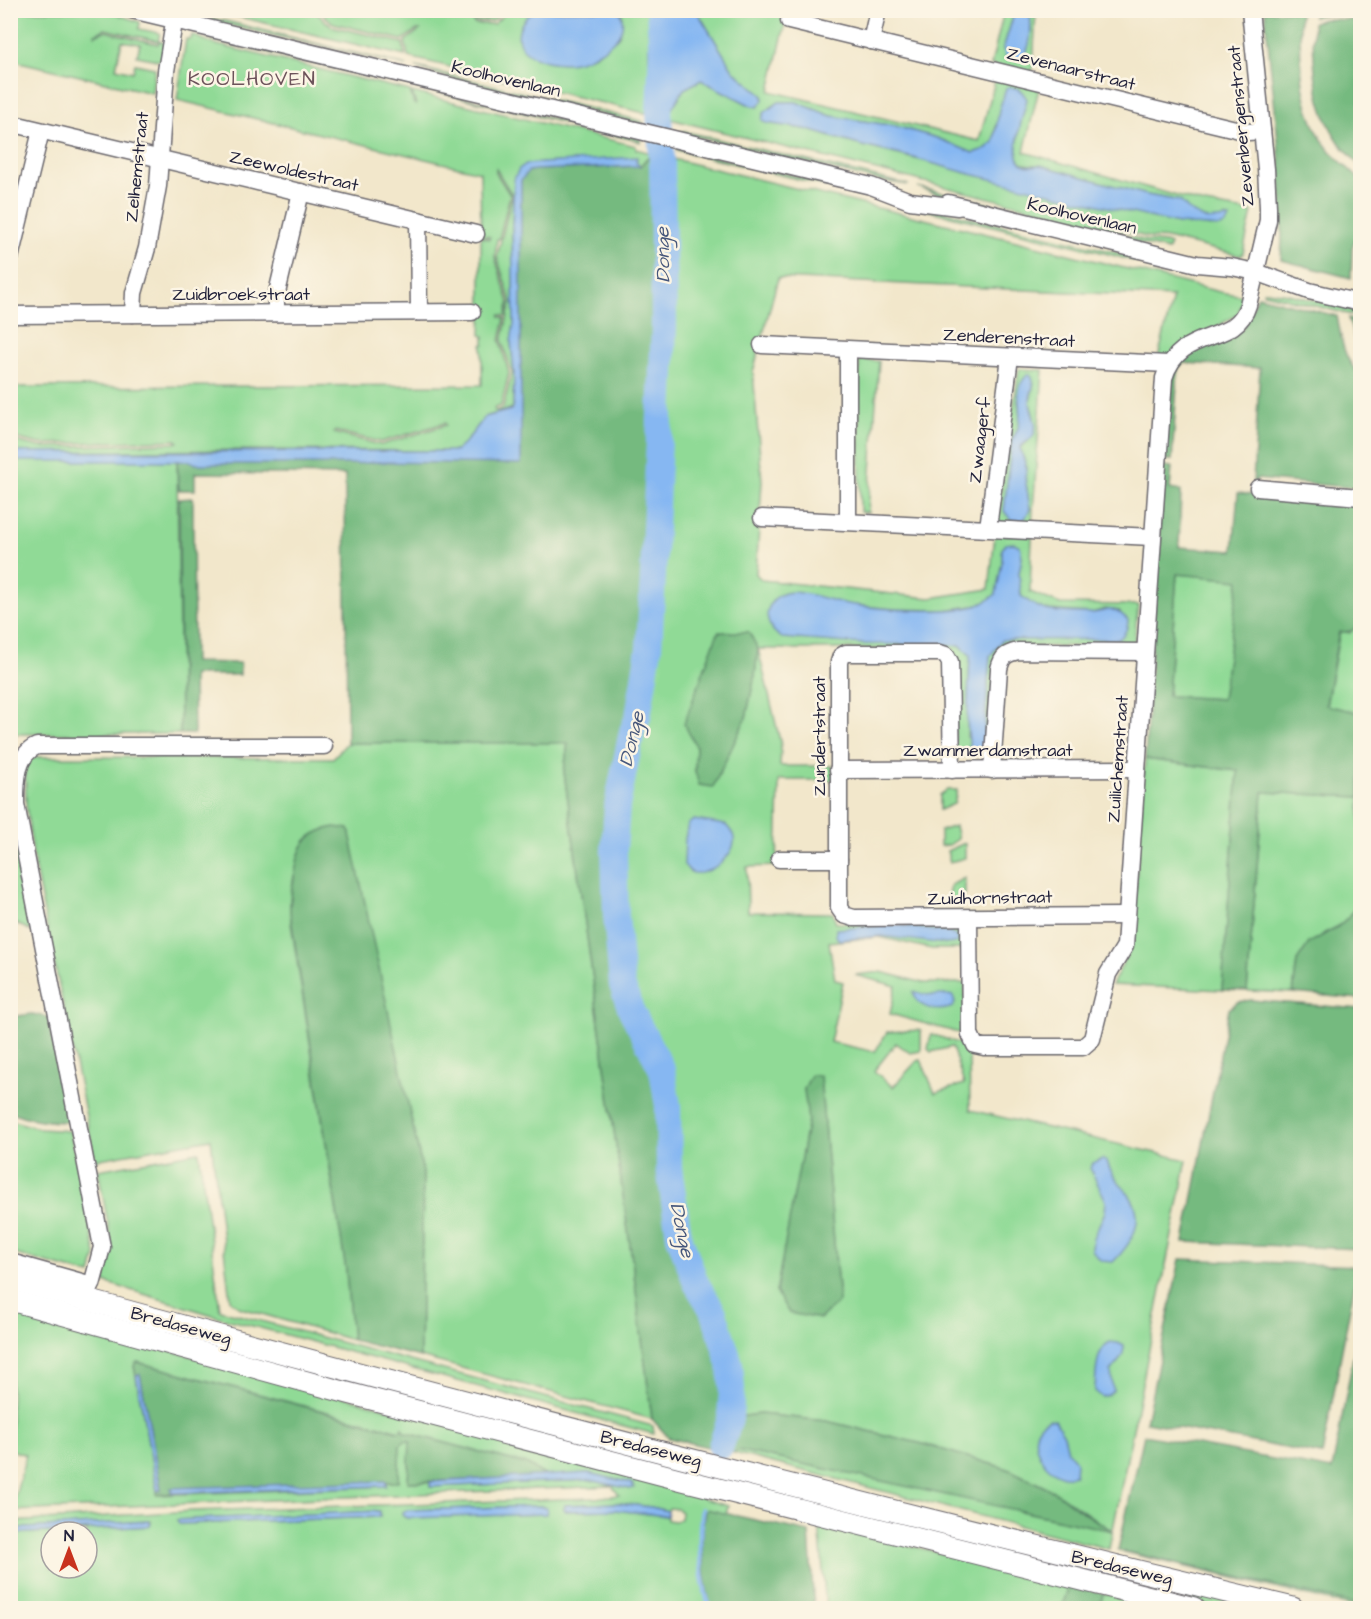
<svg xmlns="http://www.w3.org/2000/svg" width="1371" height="1619" font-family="'Architects Daughter',sans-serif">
<rect width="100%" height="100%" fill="#fcf5e5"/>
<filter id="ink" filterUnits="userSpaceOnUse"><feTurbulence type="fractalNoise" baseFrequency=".0167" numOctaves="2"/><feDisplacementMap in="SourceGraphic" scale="12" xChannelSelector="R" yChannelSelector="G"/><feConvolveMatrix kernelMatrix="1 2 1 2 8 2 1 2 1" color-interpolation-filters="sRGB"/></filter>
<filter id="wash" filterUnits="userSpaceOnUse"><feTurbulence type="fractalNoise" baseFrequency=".008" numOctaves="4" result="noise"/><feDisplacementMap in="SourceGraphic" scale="24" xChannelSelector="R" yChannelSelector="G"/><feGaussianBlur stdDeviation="1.35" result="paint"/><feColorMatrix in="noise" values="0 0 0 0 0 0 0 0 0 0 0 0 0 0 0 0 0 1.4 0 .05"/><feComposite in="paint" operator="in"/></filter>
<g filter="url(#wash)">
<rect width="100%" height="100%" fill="#f2e7cb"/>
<g fill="#90da96" stroke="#597e68" stroke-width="1.5" fill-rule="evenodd">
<polygon points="11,11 107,11 140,22 139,29 160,33 158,41 105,29 95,34 95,35 105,31 158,44 159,41 165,43 162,61 137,56 140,44 122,41 116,68 133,72 135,64 155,68 152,93 11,60"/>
<polygon points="214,11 315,11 331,26 403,43 405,56"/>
<polygon points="319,11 503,11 493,21 473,22 474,24 494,24 507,11 535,11 530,13 575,62 596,55 619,36 622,14 619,11 648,11 651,111 644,113 408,57 405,41 420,30 417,30 402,40 333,23"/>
<path d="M697,11H788L770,91L979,141L996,77L1039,88L1024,152L1205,204L1252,212L1243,253L1241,256L1171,239L1151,238L666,118L684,89L701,80L752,106L763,96L733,71ZM779,102H796L831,116L895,126L937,138L973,153L985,149L994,142L996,125L1019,134C1015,156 1013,166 1040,165L1147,195L1180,201L1191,212L1207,220H1218L1226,217L1211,227L1195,224H1178L859,145L805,129L766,123L770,108Z"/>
<polygon points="1004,11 1015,11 1003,49 1031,33 1030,11 1036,11 1033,67 1031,75 991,65"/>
<polygon points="211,19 222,20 407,66 211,21"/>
<path d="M192,35L214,44L410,91L414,104L416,105L412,92L636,146V149L651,153L640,166L636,162L637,158L526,164L514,179L512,227L514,324L511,342L514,372L513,408L485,417L465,443L456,451L257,450L11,452V440L40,447L174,443L178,442L177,440L40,444L11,437V387L482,385V345L484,344V336L481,335L482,312L487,314L488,311L482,310L481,305V237L489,239L490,237L481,235L480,172L177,100L186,39H191ZM496,169L512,195L497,257L511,302L502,341L512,373L503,408L495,411L494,408L501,406L509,373L500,341L505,318L500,317V315L506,316L509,303L495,257L497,239H499L510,195L496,173ZM445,423L446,425L381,445L334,433L335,431L381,442Z"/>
<polygon points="206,36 383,77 403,84 214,40"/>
<polygon points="416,67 642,121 642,124 439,75"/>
<polygon points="412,86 425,88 641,139 640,142 638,141"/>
<polygon points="682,131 683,131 909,185 881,181 681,133"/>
<polygon points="678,148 880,196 905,205 677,150"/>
<path d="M669,158L1004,238L1220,292L1244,296L1238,314L1164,359L1158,358L1173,297L778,278L753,372L762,481L756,574L762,580L930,598L989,589L995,534L1032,536L1030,592L1060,604L1138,605L1134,645L1008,647L987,755L955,756L954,649H758L781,745L780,766H833V780H779L777,866L747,867L748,912L833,913L836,923L960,927L965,949H932L879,937L829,942L835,980L843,982L830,1042L875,1052L887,1032L921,1030V1051L910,1053L896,1043L874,1071L893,1087L917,1061L921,1060L935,1093L964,1084L952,1047L931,1052L928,1049L931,1034L964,1045L969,1054L970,1110L1187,1160L1109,1549L734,1453L738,1450L1111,1530L1057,1493L1008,1469L923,1444L826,1421L760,1414L738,1417L739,1390L735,1351L728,1328L694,1259L684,1218L679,1167V1120L665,1058L626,977L618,867L624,791L649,667L656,589L664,408ZM1002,549L1022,557L1019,573L1021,596L1035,606L1047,610L1092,613L1105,609L1120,611L1119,639H1002L990,656L983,748L967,737L970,655L960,645L864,644L825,640L851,605L896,609L944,610L980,605L996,595L1002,562ZM750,637L758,649L755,675L746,718L695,771L696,746ZM820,1076L839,1301L796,1188L808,1119L804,1089Z"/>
<polygon points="918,187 1147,241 1170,244 1168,250 942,196"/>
<polygon points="913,207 938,210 1165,264 1164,269 1097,251"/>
<polygon points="1267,291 1288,294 1360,311 1360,317 1263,293 1263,291"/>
<polygon points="859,360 879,361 868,512 860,512"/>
<path d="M1019,369L1043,370L1032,525L996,523ZM1034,382L1030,402L1034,418L1028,441L1020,448L1027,468L1025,477L1030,509L1012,439C1022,427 1021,417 1018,401Z"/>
<polygon points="10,458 177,461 180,734 17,734 11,731"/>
<polygon points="1177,574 1240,579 1222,699 1168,696"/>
<polygon points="1360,616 1360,713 1326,706 1340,631 1350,633 1359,622"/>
<polygon points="568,742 564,772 634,1274 652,1419 420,1357 423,1173 393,1037 294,876 290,899 291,923 346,1270 352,1340 241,1308 230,1300 211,1139 95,1160 35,869 26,805 25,757 333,758 347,743"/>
<polygon points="1145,759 1238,771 1222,990 1112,985 1131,947"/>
<polygon points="947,790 957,790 954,804 940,810 940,795"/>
<polygon points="1263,792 1360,797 1360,888 1353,912 1339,926 1324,933 1297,961 1293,993 1247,991"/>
<polygon points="10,806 31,931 11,921"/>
<polygon points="955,826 958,839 949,845 940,846 940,831"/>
<polygon points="965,843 965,858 950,862 947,851"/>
<polygon points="965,878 965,894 958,899 948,899 951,885"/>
<polygon points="881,972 924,983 965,983 966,1035 890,1014 896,986 855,975"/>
<polygon points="10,1120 41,1129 70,1131 96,1254 91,1275 11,1253"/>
<polygon points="199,1152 220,1310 653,1426 654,1434 219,1317 104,1282 113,1251 98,1170"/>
<path d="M11,1308L696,1491L695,1496L728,1506L707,1594L711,1608H11V1534L51,1532V1568H87V1532H51L150,1526L151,1521L11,1529V1522L192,1511L595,1498L619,1495L612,1486L11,1511V1502L14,1501L26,1455L11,1450ZM137,1362L526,1464L548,1477L589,1473L630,1489L590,1480L430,1487V1482H408L411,1441H405L400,1445L398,1481H386V1486L158,1495L134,1366ZM619,1503L651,1507L668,1511L669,1508L678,1509L681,1512L680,1519L675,1521L667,1520V1516L615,1510L565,1511L564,1509L565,1505ZM543,1506L546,1514L407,1518L404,1517L403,1512L407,1510ZM380,1511V1517L180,1524L177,1520Z"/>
<polygon points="819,1523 1069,1585 1062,1608 826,1608"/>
<polygon points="1122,1545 1360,1603 1360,1608 1124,1552"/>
<polygon points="1138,1579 1259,1608 1219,1608 1136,1586"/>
<polygon points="1103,1593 1160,1608 1100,1608"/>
</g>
<g fill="#74ba7f" stroke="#4b6e5d" stroke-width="1.5" fill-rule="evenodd">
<path d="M1265,11H1300C1300,57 1298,112 1330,151C1339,161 1351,170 1360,180V223L1352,249L1351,278L1281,260C1286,177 1272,93 1265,11Z"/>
<polygon points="1313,11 1360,11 1360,16 1323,15 1313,17"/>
<path d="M1324,19L1360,20V167C1354,158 1345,151 1339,142C1314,106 1313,64 1313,22Z"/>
<polygon points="651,154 669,158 664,408 656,589 649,667 624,791 618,867 626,977 665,1058 679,1120 679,1167 684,1218 694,1259 728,1328 735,1351 739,1390 738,1417 760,1414 826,1421 923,1444 1008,1469 1057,1493 1078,1509 1113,1531 738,1450 734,1453 669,1438 652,1419 634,1274 564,772 568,743 347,743 345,475 195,473 195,490 179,490 177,461 518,462 521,180 529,171 535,170 640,166"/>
<path d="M1258,296L1337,316C1341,336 1343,361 1360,374V484L1357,488L1256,479V482H1253L1260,368L1184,363L1178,369L1172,460H1164L1173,367L1198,348L1226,340L1243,328Z"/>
<polygon points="1348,318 1360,321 1360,356"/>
<path d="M1163,466L1172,467L1170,489L1181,491L1179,547L1233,551L1238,493L1360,504V616C1358,630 1353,632 1339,632L1326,705L1360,713V797L1263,792L1247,991L1222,990L1238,771L1145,759ZM1177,574L1239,580L1222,699L1168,696Z"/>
<polygon points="193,498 194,662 240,663 240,675 193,675 194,734 180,734 179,499"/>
<polygon points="718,632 749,632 758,649 755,675 746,718 713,787 699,785 695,771 696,746 684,724"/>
<path d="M334,827L349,829L423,1173L420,1357L352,1340L346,1270L290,912C290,899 292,887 295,873C299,845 305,833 334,827Z"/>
<polygon points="1360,888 1360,999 1293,993 1297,961 1309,943 1339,926 1353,912"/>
<polygon points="1251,1000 1360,1009 1360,1249 1184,1242 1229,1009 1238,1002"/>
<path d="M32,1014L48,1017L69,1122C49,1122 30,1120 11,1112L10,1017Z"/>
<polygon points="811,1075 820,1076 839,1301 820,1319 789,1313 776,1292 808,1120 804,1089"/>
<polygon points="1180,1259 1358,1266 1322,1455 1146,1422"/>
<polygon points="1360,1321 1360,1605 1118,1550 1144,1435 1332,1470"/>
<polygon points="137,1362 397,1431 401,1430 402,1427 404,1432 526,1464 548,1477 408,1482 410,1441 405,1441 400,1445 398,1482 172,1488 172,1493 157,1495 157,1491 161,1490 140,1375 136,1375 134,1366"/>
<path d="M706,1509L809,1532L814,1608H791L777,1605L761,1608H711C704,1581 698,1536 706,1509Z"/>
<polygon points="1069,1585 1103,1593 1100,1608 1062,1608"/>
</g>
<g fill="#86b7f2" stroke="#546c96" stroke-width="1.5">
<path d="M619,10C625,21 623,31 615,40C603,51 591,59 575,62C553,66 509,57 520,27C523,20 529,14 535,11Z"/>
<polygon points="648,11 697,11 733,70 763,96 763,100 758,107 752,106 701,80 684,89 666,118 651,111"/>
<path d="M1015,11H1030C1031,27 1033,47 1021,60L1007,59L1003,49Z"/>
<path d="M1009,87C1019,87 1023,92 1027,99C1024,113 1007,160 1026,165C1030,167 1036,165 1040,165L1147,195L1180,201L1191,212L1207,220L1230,218L1225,225L1220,227L1178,224L966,173L914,158L859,145L805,129L766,123L762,120L764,113L779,102H796L831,116L895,126L937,138L973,153L985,149L994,142L999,110L1006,89Z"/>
<polygon points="637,157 636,162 640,166 535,170 529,171 521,180 521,464 376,462 356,464 196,464 190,461 11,461 11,452 456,451 465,443 485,417 511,410 513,408 514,372 511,342 514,324 512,227 514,179 519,169 526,164"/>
<path d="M1029,374C1038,382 1030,391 1030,401C1030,413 1039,423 1034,434C1031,441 1024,442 1020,448L1027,469L1025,477L1030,509L1024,520H1011L1004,511L1012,439C1031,416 1006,391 1029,374Z"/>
<path d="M1014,543L1020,546L1022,557L1019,573L1021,596C1029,602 1037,608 1046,610C1059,613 1076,613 1090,613C1109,612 1112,603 1128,620C1128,628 1126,634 1119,639L1002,640L990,656L983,748L970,750L967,722L970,655L960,645L864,644L782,638C779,636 774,632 772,629C760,611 773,592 794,592C811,593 831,601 848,604C876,609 955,615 981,604C986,602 991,598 996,594L1002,562V549L1006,544Z"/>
<path d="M694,820L726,825C730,830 735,834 734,842C733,857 706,879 691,872C688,871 687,867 684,865L685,839L688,824Z"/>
<polygon points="897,925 949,933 956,936 958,941 955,943 946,944 881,936 839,940 836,936 836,929"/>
<path d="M913,992C920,992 921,994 928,995C936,997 944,993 953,996L955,1002L953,1007C937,1013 918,1009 913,992Z"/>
<path d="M1102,1159L1107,1161C1110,1174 1119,1182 1127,1192C1148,1218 1133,1242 1113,1262L1101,1261L1092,1250L1093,1238L1105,1212L1106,1201L1090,1168L1093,1163Z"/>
<path d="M1110,1342L1118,1343L1124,1346C1124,1357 1117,1363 1111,1371L1113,1391L1108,1395L1102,1397L1095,1391C1096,1376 1095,1349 1110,1342Z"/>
<polygon points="140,1374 161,1490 157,1491 136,1375"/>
<path d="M1049,1419L1055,1420L1064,1435L1068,1451L1076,1461L1075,1475C1048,1485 1017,1433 1049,1419Z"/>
<polygon points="588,1473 632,1483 634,1488 630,1489 590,1480 430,1487 430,1482"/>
<polygon points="386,1481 386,1486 172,1493 171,1488"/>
<polygon points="619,1503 651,1507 668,1511 667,1516 615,1510 565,1511 564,1510 565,1505"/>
<polygon points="543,1506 547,1508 546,1514 407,1518 402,1515 402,1513 407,1510"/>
<polygon points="380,1511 380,1517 179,1524 177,1520"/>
<polygon points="149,1521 151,1524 150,1526 11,1534 11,1529"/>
</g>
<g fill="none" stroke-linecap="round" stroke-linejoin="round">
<path stroke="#86b7f2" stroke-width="4.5" d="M702,1509C698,1543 699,1577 710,1608"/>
<polyline stroke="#86b7f2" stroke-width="26" points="659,10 662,52 659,113 662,162 664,326 653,575 649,648 638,717 632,731 617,806 614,850 616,915 622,985 631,1010 662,1070 668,1106 669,1168 679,1236 696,1283 714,1313 730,1364 732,1388 730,1419 721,1446"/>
</g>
</g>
<g filter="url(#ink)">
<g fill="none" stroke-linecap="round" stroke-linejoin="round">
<defs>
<g id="minor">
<polyline points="132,10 871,186 910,201 958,207"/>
<polyline points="789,21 1248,132 1262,131"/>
<polyline points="871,41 878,10"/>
<polyline points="10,123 476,234"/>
<polyline points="948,203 1197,264 1232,267 1256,272 1309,291 1360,303"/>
<polyline points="418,220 419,312"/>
<polyline points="10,258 41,131"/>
<polyline points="276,313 276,297 301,192"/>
<polyline points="133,314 134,293 147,248 158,186 166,71 176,10"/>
<polyline points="10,315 472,312"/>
<polyline points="762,345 1168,364"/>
<polyline points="1258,488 1360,497"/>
<polyline points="762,518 1152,537"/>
<polyline points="848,521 848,350"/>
<polyline points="988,528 1010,357"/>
<polyline points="838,770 1137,769"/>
<polyline points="952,770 950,662 946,655 940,653 846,653 841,656 839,662 839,908 844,915 854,918 1127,916"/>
<path d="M992,770L999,669C1002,656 1006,654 1018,651L1145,652"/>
<polyline points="779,859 839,859"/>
<path d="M969,918L970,1034L975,1045L984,1047H1083L1092,1039L1108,974L1125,946L1164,378C1180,325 1235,348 1248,305L1268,220V207L1266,169L1250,10"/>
<path d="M10,1262L92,1285L102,1247L16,804C16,785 15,755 37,746H324"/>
</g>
<g id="major">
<path d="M10,1279C436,1396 864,1506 1293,1608"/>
<polyline points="10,1300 344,1392 683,1480 1194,1608"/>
</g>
</defs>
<use href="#minor" stroke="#6b676d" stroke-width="19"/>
<use href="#major" stroke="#6b676d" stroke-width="23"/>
<use href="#minor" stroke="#fff" stroke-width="16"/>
<use href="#major" stroke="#fff" stroke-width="21"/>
</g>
</g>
<g text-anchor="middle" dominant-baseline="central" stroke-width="5" stroke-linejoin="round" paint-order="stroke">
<g font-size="18" fill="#22223b" stroke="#fcf5e5">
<text transform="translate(1071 69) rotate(14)">Zevenaarstraat</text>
<text transform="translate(506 79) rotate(13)">Koolhovenlaan</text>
<text transform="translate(1241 126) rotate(-95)">Zevenbergenstraat</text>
<text transform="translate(137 167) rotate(-84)">Zelhemstraat</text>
<text transform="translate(294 171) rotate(13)">Zeewoldestraat</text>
<text transform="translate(1082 216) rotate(13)">Koolhovenlaan</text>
<text x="241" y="294">Zuidbroekstraat</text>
<text transform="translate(1009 338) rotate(3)">Zenderenstraat</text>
<text transform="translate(980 440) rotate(-83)">Zwaagerf</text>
<text transform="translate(819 736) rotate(-90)">Zundertstraat</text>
<text x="988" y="750">Zwammerdamstraat</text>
<text transform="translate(1118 759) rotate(-86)">Zuilichemstraat</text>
<text transform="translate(990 898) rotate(-1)">Zuidhornstraat</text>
<text transform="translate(181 1326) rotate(15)">Bredaseweg</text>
<text transform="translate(651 1449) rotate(14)">Bredaseweg</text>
<text transform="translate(1122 1568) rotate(13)">Bredaseweg</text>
</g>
<g font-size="20" letter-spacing="1.5" fill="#6d535b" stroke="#fcf5e5">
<text x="252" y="79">KOOLHOVEN</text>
</g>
<g font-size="20" font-style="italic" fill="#45567b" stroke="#fcf5e5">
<text transform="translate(663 255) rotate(-91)">Donge</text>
<text transform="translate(632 739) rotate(-77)">Donge</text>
<text transform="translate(682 1230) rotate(78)">Donge</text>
</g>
</g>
<rect width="1371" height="1619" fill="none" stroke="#fcf5e5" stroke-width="36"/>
<g transform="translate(69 1550)"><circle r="28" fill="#fcf5e5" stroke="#a5a1a1" stroke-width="1.5"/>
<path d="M0-4.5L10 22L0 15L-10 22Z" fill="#c8321e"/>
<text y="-9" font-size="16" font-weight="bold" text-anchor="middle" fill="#22223b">N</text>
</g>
</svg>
